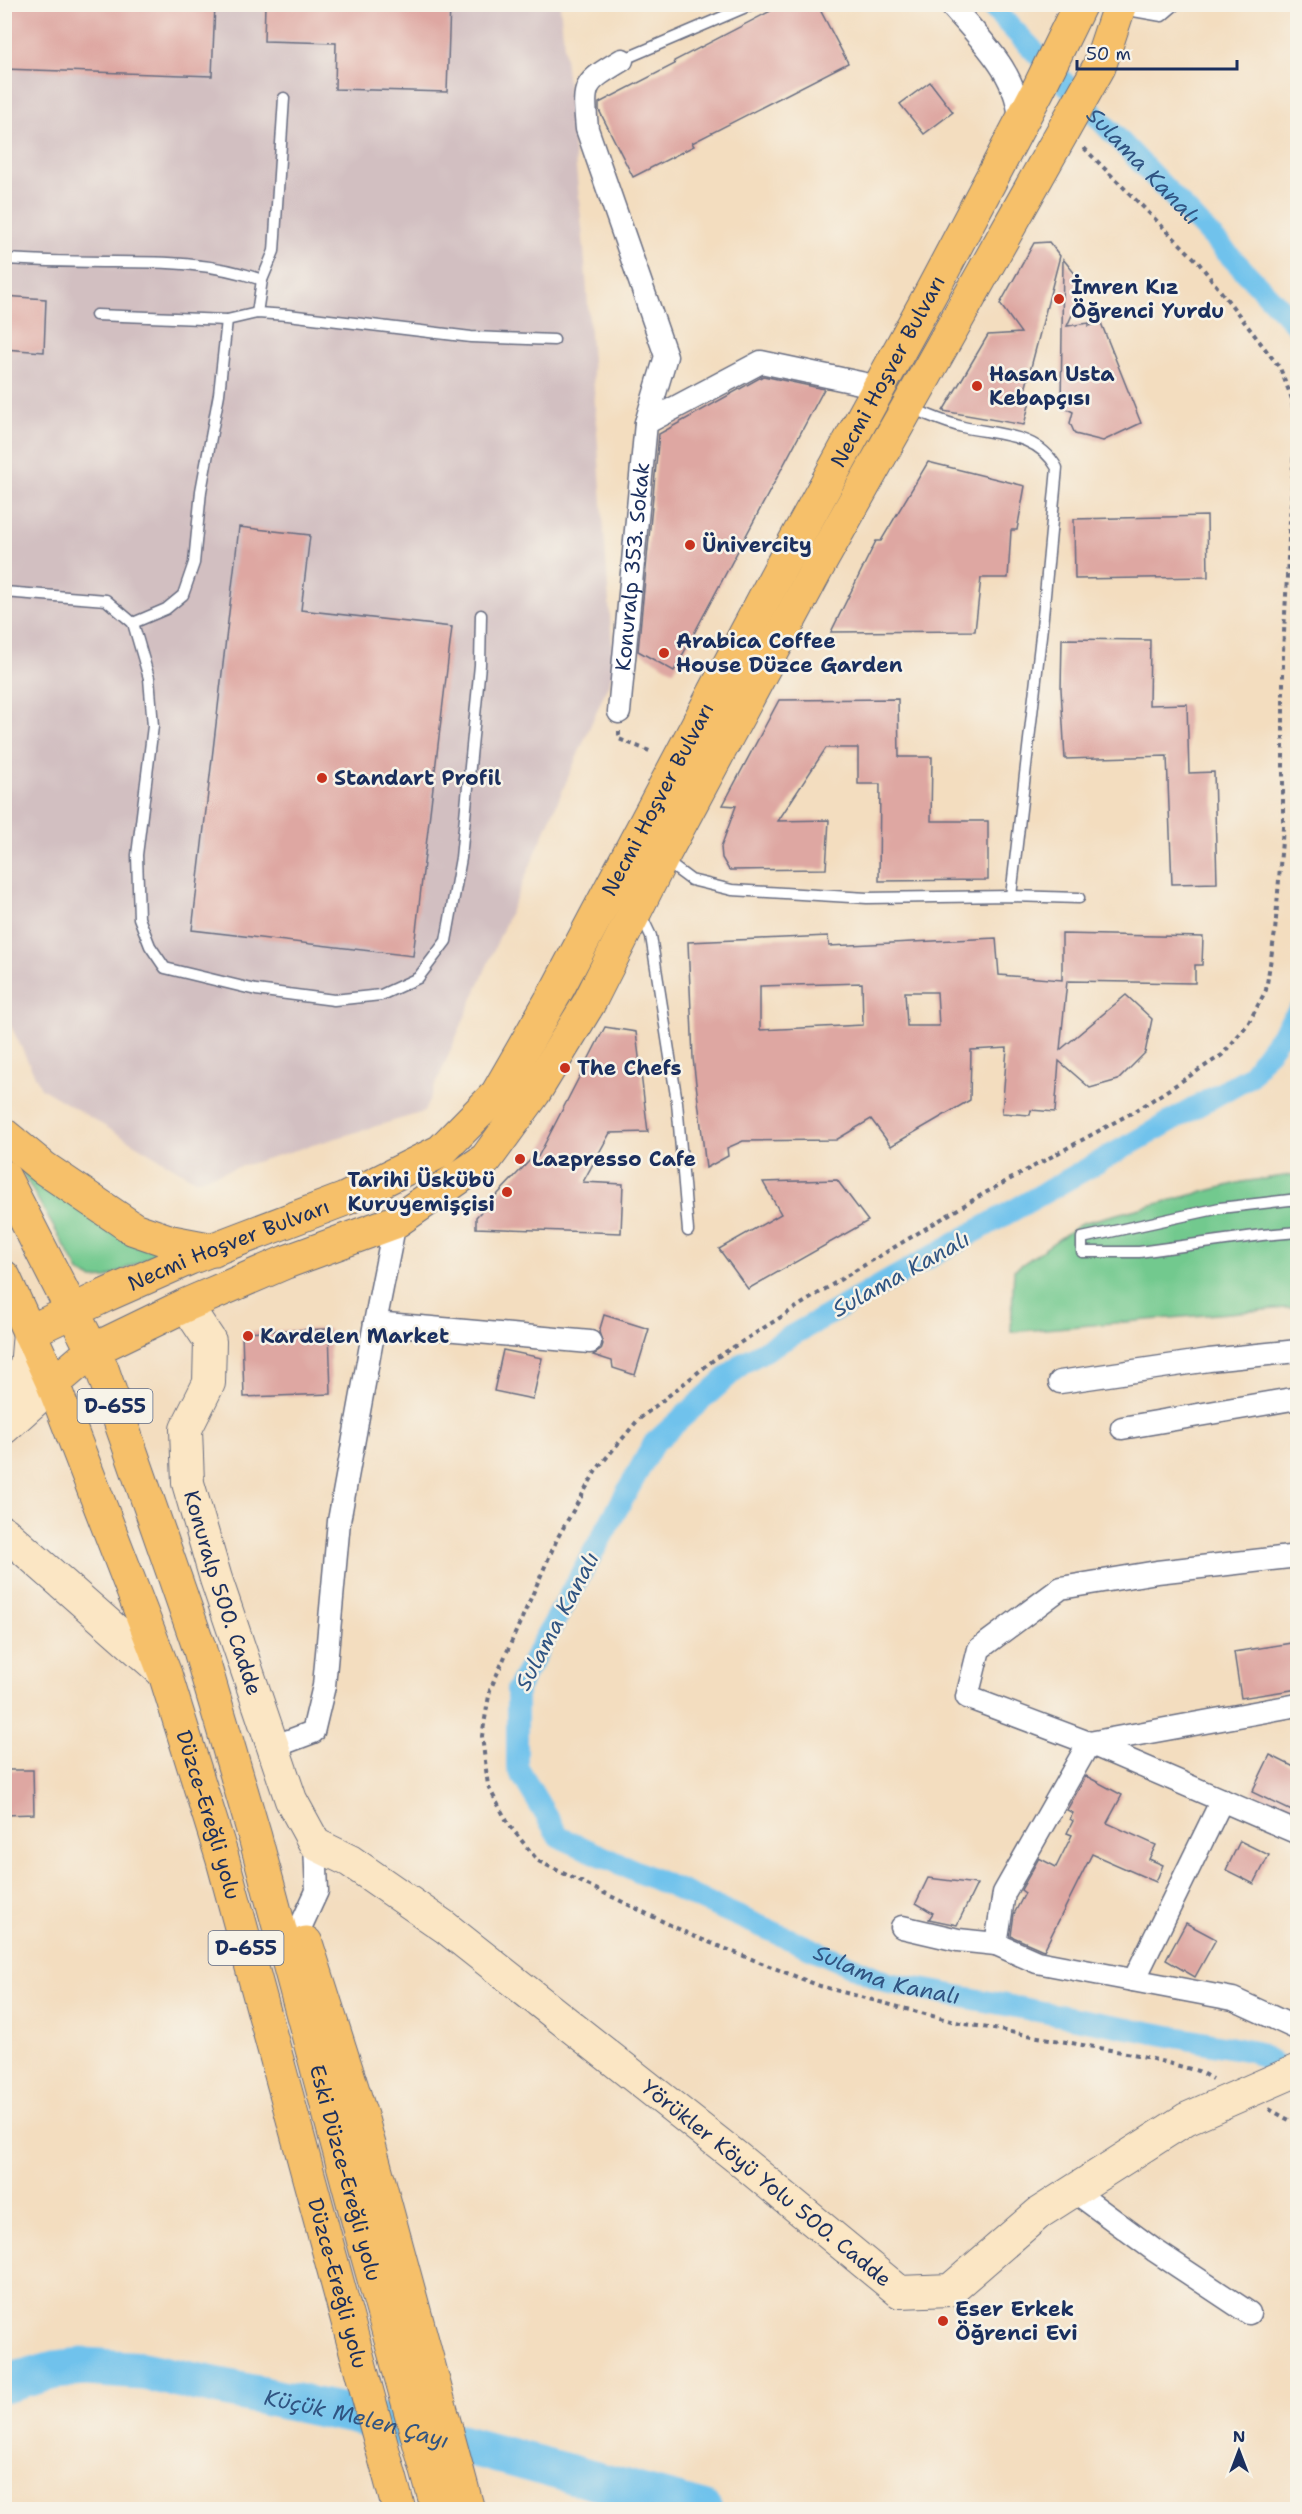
<svg xmlns="http://www.w3.org/2000/svg" width="1302" height="2514" font-family="'Shantell Sans',sans-serif">
<rect width="100%" height="100%" fill="#f7f3e8"/>
<filter id="ink" filterUnits="userSpaceOnUse"><feTurbulence type="fractalNoise" baseFrequency=".0167" numOctaves="2"/><feDisplacementMap in="SourceGraphic" scale="12" xChannelSelector="R" yChannelSelector="G"/><feConvolveMatrix kernelMatrix="1 2 1 2 8 2 1 2 1" color-interpolation-filters="sRGB"/></filter>
<filter id="wash" filterUnits="userSpaceOnUse"><feTurbulence type="fractalNoise" baseFrequency=".008" numOctaves="4" result="noise"/><feDisplacementMap in="SourceGraphic" scale="24" xChannelSelector="R" yChannelSelector="G"/><feGaussianBlur stdDeviation="1.35" result="paint"/><feColorMatrix in="noise" values="0 0 0 0 0 0 0 0 0 0 0 0 0 0 0 0 0 1.4 0 .05"/><feComposite in="paint" operator="in"/></filter>
<g filter="url(#wash)">
<rect width="100%" height="100%" fill="#f3ddbf"/>
<polygon fill="#d2bfc1" points="5,5 560,5 584,249 614,671 424,1112 195,1180 41,1088 5,1014"/>
<g fill="#72c98e" stroke="#467c76" stroke-width="1.5">
<polygon points="18,1165 168,1248 107,1278 92,1279 80,1273"/>
<polygon points="1297,1174 1297,1307 1011,1332 1014,1270 1082,1223 1242,1182"/>
</g>
<g fill="none" stroke-linecap="round" stroke-linejoin="round">
<g stroke="#70c2ec" stroke-width="22">
<path id="s1" d="M989,4L1298,327"/>
<path id="s2" d="M1298,1012L1249,1077L743,1363L654,1443L517,1689V1767L559,1837L889,1983L1255,2052L1298,2080"/>
</g>
<path stroke="#70c2ec" stroke-width="39" id="s3" d="M4,2384L55,2370L84,2367L143,2371L354,2415L703,2510"/>
</g>
<g id="blocks">
<g fill="#dea7a2" fill-rule="evenodd">
<polygon points="4,4 215,4 212,76 4,69"/>
<polygon points="265,4 450,4 447,92 335,89 336,43 264,41"/>
<polygon points="784,4 817,4 848,63 692,143 694,146 633,177 599,110 599,103 675,64 674,61"/>
<polygon points="930,82 953,112 924,134 900,104"/>
<polygon points="1049,242 1060,256 1024,394 1031,397 1024,425 943,411 988,335 1021,333 1000,304 1034,243"/>
<polygon points="1063,259 1085,286 1067,326 1089,323 1089,326 1101,323 1141,423 1103,441 1075,434 1070,423 1073,412 1061,406"/>
<polygon points="4,296 46,299 44,352 4,349"/>
<polygon points="763,376 824,389 674,671 638,651 659,434"/>
<polygon points="928,462 1025,486 1017,530 1011,530 1008,578 981,578 975,631 831,632 876,541 881,541"/>
<polygon points="1207,516 1208,577 1075,579 1074,519"/>
<polygon points="239,527 310,535 301,610 452,627 413,956 192,930"/>
<polygon points="1062,639 1150,640 1149,705 1187,704 1189,773 1214,772 1217,883 1172,884 1167,756 1065,759 1061,689"/>
<polygon points="898,699 899,757 932,757 931,821 988,821 988,880 879,881 880,784 858,784 858,748 826,748 778,821 829,820 826,869 729,870 722,858 721,847 736,806 723,805 779,700"/>
<path d="M1062,934L1203,937L1202,965H1195V983L1067,981L1060,1050L1126,995L1152,1019L1145,1053L1118,1080L1090,1088L1059,1061L1055,1112L1031,1110L1030,1115L1002,1113L1007,1048L971,1050L970,1100L891,1146L871,1119L836,1140L743,1141L727,1148L728,1156L706,1168L693,1058L688,942L828,936L829,946L996,938L999,975L1062,980ZM862,983L863,1025L760,1030V986ZM905,992H937L939,1026H907Z"/>
<polygon points="605,1027 636,1032 648,1132 610,1133 583,1182 623,1184 621,1233 476,1228 476,1217 534,1156 538,1157"/>
<polygon points="837,1180 868,1221 748,1289 719,1249 781,1214 763,1182"/>
<polygon points="604,1315 649,1329 635,1375 613,1368 612,1361 593,1355 601,1350 603,1344 599,1332"/>
<polygon points="329,1329 331,1394 244,1397 242,1332"/>
<polygon points="503,1350 542,1358 533,1399 494,1391"/>
<polygon points="1298,1642 1298,1689 1241,1698 1234,1652"/>
<polygon points="1270,1755 1298,1769 1298,1814 1252,1792"/>
<polygon points="4,1770 33,1770 34,1814 4,1815"/>
<polygon points="1086,1776 1122,1795 1107,1823 1156,1845 1149,1859 1163,1865 1156,1882 1092,1854 1044,1950 1041,1949 1011,1936 1014,1914 1025,1893 1021,1890 1039,1858 1056,1867 1072,1835 1067,1833 1073,1821 1070,1819 1073,1813 1067,1810"/>
<polygon points="1240,1841 1269,1855 1254,1884 1226,1870"/>
<polygon points="928,1878 977,1884 957,1925 929,1919 933,1913 916,1903"/>
<polygon points="1186,1923 1216,1939 1195,1977 1166,1960"/>
</g>
</g>
</g>
<g filter="url(#ink)">
<use href="#blocks" fill-opacity="0" stroke="#676c80" stroke-width="1.5"/>
<g fill="none" stroke-linecap="round" stroke-linejoin="round">
<defs>
<g id="lane">
<polyline points="1122,9 1162,16 1176,4"/>
<polyline points="622,60 753,4"/>
<path d="M4,259C37,261 69,262 102,262C156,262 210,261 262,280L257,313"/>
<polyline points="262,280 274,251 284,98"/>
<polyline points="96,315 227,320"/>
<path d="M910,408C927,414 945,423 963,427C998,435 1038,433 1057,468L1042,627L1011,896"/>
<polyline points="4,592 106,600 133,623 149,678 153,726 137,855 139,918 150,946 165,968 256,990 334,1000 381,995 418,978 446,941 461,858 480,665 481,615"/>
<polyline points="133,623 166,609 183,595 194,563 201,491 219,394 227,320 257,313 288,315 471,337 554,340"/>
<polyline points="664,860 691,880 732,890 867,898 1011,896 1079,898"/>
<polyline points="641,915 651,936 677,1102 688,1231"/>
<polyline points="1298,1199 1220,1208 1082,1238 1082,1252 1139,1252 1262,1235 1298,1232"/>
</g>
<g id="street">
<path d="M950,4C980,39 1020,75 1020,124"/>
<polyline points="646,423 761,362 879,387"/>
<path id="s4" d="M619,712L646,423L666,356L587,129C583,84 582,84 622,60"/>
<polyline points="375,1323 395,1222"/>
<polyline points="1060,1382 1209,1360 1298,1351"/>
<polyline points="1122,1428 1298,1398"/>
<polyline points="1298,1556 1157,1572 1061,1588 979,1649 967,1697 1089,1743 1298,1833"/>
<polyline points="1298,1705 1089,1743 1004,1893 996,1944 1037,1962 1233,1999 1298,2029"/>
<polyline points="273,1747 313,1732 324,1686 339,1521 375,1323 590,1342"/>
<polyline points="902,1927 958,1940 996,1944"/>
<polyline points="288,1954 317,1891 315,1844"/>
<polyline points="1134,1980 1222,1800"/>
<polyline points="1074,2191 1154,2250 1249,2313"/>
</g>
<g id="secondary">
<path id="s5" d="M186,1305L210,1341L209,1383L186,1429L188,1483L216,1579L291,1800L315,1844L350,1861L445,1927L735,2156L900,2292L950,2290L1039,2213L1186,2119L1298,2070"/>
<polyline points="4,1387 26,1368 29,1332"/>
<polyline points="4,1428 53,1384"/>
<polyline points="4,1532 165,1674"/>
</g>
<g id="primary">
<polyline points="4,1135 44,1168 134,1229 172,1242 214,1250"/>
<path id="s6" d="M29,1332L104,1296L190,1258L345,1199L441,1151L497,1094L558,988L783,563L933,289L1038,90L1080,4"/>
<polyline points="53,1384 93,1350 186,1305 286,1262 395,1222 486,1159 534,1093 589,1003 662,858 820,563 1099,67 1120,4"/>
</g>
<g id="highway">
<path id="s7" d="M4,1177L102,1369L199,1647L255,1837L367,2254L438,2510"/>
<path id="s8" d="M4,1277L53,1384L165,1674L222,1857L399,2510"/>
<polyline points="306,1943 362,2119 468,2510"/>
</g>
</defs>
<use href="#lane" stroke="#676c80" stroke-width="13"/>
<use href="#street" stroke="#676c80" stroke-width="25"/>
<use href="#secondary" stroke="#676c80" stroke-width="34"/>
<use href="#primary" stroke="#676c80" stroke-width="35"/>
<use href="#highway" stroke="#676c80" stroke-width="35"/>
<g stroke="#676c80" stroke-width="4" stroke-dasharray="4.5 4.5" stroke-linecap="butt">
<polyline points="1084,148 1198,262 1280,368 1292,399 1295,428 1283,651 1283,827 1275,932 1266,990 1248,1024 1222,1055 1137,1110 983,1194 838,1281 716,1358 638,1420 597,1469 558,1537 490,1690 482,1736 488,1786 509,1825 538,1861 693,1936 820,1986 955,2022 1138,2055 1198,2071 1212,2079"/>
<polyline points="619,731 619,739 652,752"/>
<polyline points="1269,2109 1298,2125"/>
</g>
<use href="#lane" stroke="#fff" stroke-width="10"/>
<use href="#street" stroke="#fff" stroke-width="22"/>
<use href="#secondary" stroke="#fbe6c4" stroke-width="32"/>
<use href="#primary" stroke="#f6c06b" stroke-width="33"/>
<use href="#highway" stroke="#f6c06b" stroke-width="33"/>
</g>
</g>
<g fill="#c8321e" stroke="#f7f3e8" stroke-width="2">
<circle cx="1059" cy="299" r="6"/>
<circle cx="977" cy="386" r="6"/>
<circle cx="690" cy="545" r="6"/>
<circle cx="664" cy="653" r="6"/>
<circle cx="322" cy="778" r="6"/>
<circle cx="565" cy="1068" r="6"/>
<circle cx="520" cy="1159" r="6"/>
<circle cx="507" cy="1192" r="6"/>
<circle cx="248" cy="1336" r="6"/>
<circle cx="943" cy="2321" r="6"/>
</g>
<g text-anchor="middle" dominant-baseline="central" stroke-width="5" stroke-linejoin="round" paint-order="stroke">
<g fill="#f7f3e8" stroke="#5d6a87" stroke-width="1.5">
<rect x="77.5" y="1389" width="75" height="34" rx="4.5"/>
<rect x="208.5" y="1931" width="75" height="34" rx="4.5"/>
</g>
<g font-size="20" font-weight="bold" fill="#1b2f5e">
<text x="115" y="1406">D-655</text>
<text x="246" y="1948">D-655</text>
</g>
<g font-size="21" font-weight="bold" fill="#1b2f5e" stroke="#f7f3e8" text-anchor="start">
<text x="1071" y="287">İmren Kız<tspan x="1071" dy="24">Öğrenci Yurdu</tspan></text>
<text x="989" y="374">Hasan Usta<tspan x="989" dy="24">Kebapçısı</tspan></text>
<text x="702" y="545">Ünivercity</text>
<text x="676" y="641">Arabica Coffee<tspan x="676" dy="24">House Düzce Garden</tspan></text>
<text x="334" y="778">Standart Profil</text>
<text x="577" y="1068">The Chefs</text>
<text x="532" y="1159">Lazpresso Cafe</text>
<text x="495" y="1180" text-anchor="end">Tarihi Üskübü<tspan x="495" dy="24">Kuruyemişçisi</tspan></text>
<text x="260" y="1336">Kardelen Market</text>
<text x="955" y="2309">Eser Erkek<tspan x="955" dy="24">Öğrenci Evi</tspan></text>
</g>
<g font-size="21" fill="#1b2f5e" stroke="#f7f3e8">
<text stroke="none"><textPath href="#s6" startOffset="1352">Necmi Hoşver Bulvarı</textPath></text>
<text stroke="none"><textPath href="#s4" startOffset="146">Konuralp 353. Sokak</textPath></text>
<text stroke="none"><textPath href="#s6" startOffset="866">Necmi Hoşver Bulvarı</textPath></text>
<text stroke="none"><textPath href="#s6" startOffset="218">Necmi Hoşver Bulvarı</textPath></text>
<text stroke="none"><textPath href="#s5" startOffset="306">Konuralp 500. Cadde</textPath></text>
<text stroke="none"><textPath href="#s8" startOffset="576">Düzce-Ereğli yolu</textPath></text>
<text stroke="none"><textPath href="#s7" startOffset="1056">Eski Düzce-Ereğli yolu</textPath></text>
<text stroke="none"><textPath href="#s5" startOffset="1140">Yörükler Köyü Yolu 500. Cadde</textPath></text>
<text stroke="none"><textPath href="#s8" startOffset="1062">Düzce-Ereğli yolu</textPath></text>
</g>
<g font-size="22" font-style="italic" fill="#305482" stroke="#f7f3e8">
<text stroke="none"><textPath href="#s1" startOffset="224">Sulama Kanalı</textPath></text>
<text transform="translate(901 1274) rotate(-29)">Sulama Kanalı</text>
<text transform="translate(557 1621) rotate(-62)">Sulama Kanalı</text>
<text stroke="none"><textPath href="#s2" startOffset="1580">Sulama Kanalı</textPath></text>
<text stroke="none"><textPath href="#s3" startOffset="360">Küçük Melen Çayı</textPath></text>
</g>
</g>
<rect width="1302" height="2514" fill="none" stroke="#f7f3e8" stroke-width="24"/>
<g transform="translate(1239 2451)" stroke="#f7f3e8" stroke-width="4.5" paint-order="stroke">
<path d="M0-4.5L10 22L0 15L-10 22Z" fill="#1b2f5e"/>
<text y="-9" font-size="16" font-weight="bold" text-anchor="middle" fill="#1b2f5e">N</text>
</g>
<path d="M1077 60v9h160v-9" fill="none" stroke="#1b2f5e" stroke-width="3"/>
<text x="1086" y="60" font-size="18" fill="#1b2f5e" stroke="#f7f3e8" stroke-width="4.5" paint-order="stroke">50 m</text>
</svg>
